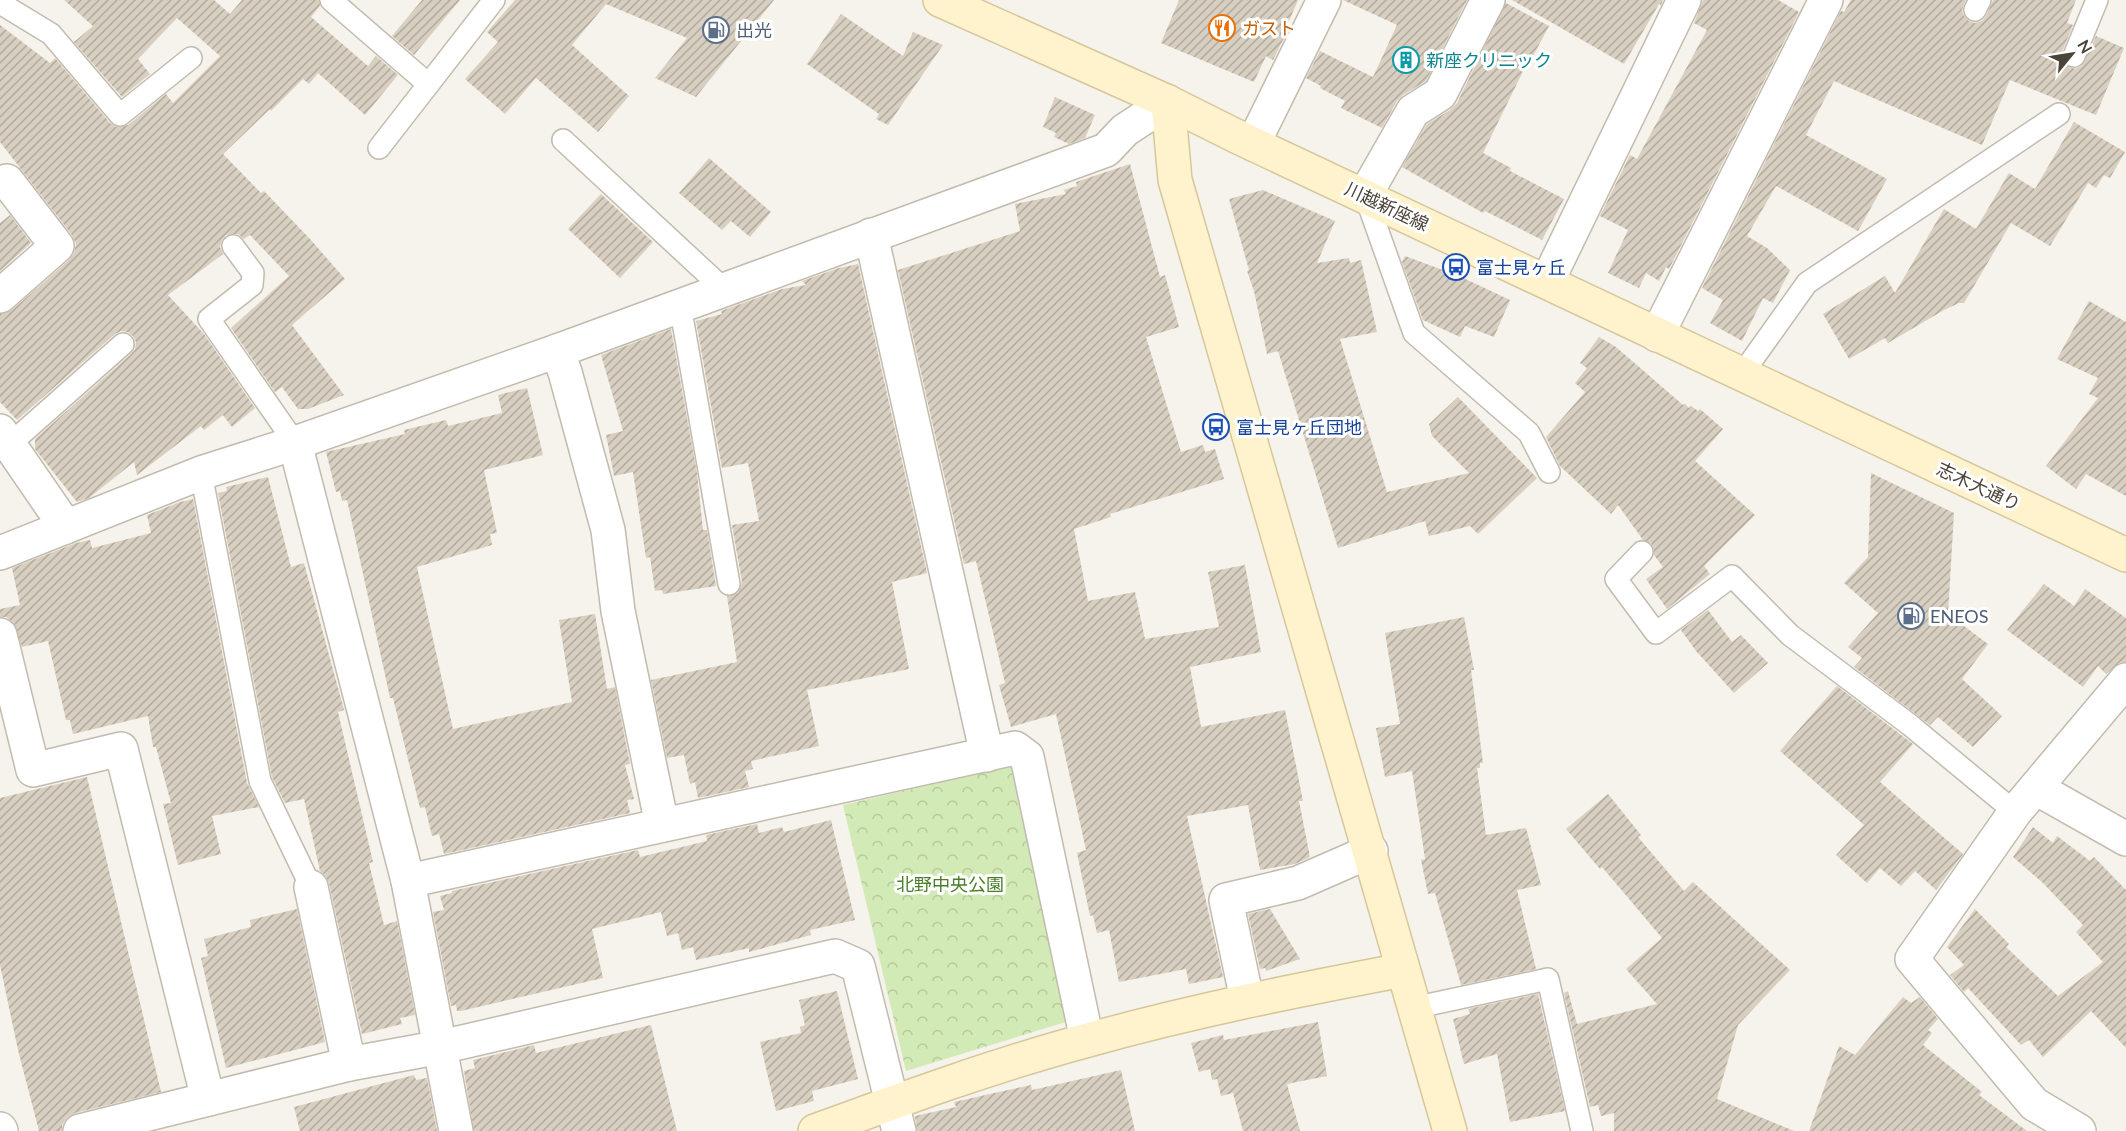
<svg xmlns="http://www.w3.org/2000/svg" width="2126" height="1131" font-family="Lato,'Noto Sans JP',sans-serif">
<defs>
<pattern id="park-crowns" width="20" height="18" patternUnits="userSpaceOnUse" patternTransform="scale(1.5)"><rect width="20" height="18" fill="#d2eab5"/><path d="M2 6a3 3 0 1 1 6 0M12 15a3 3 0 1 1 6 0" fill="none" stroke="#b6ca9c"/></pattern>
<pattern id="building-hatch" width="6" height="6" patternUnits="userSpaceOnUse" patternTransform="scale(1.5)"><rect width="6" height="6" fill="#d8cfc1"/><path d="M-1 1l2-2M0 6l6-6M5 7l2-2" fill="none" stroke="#b1aa9e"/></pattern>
</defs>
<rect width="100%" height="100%" fill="#f6f3ec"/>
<polygon fill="url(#park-crowns)" points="1011,766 1069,1021 906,1071 843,805"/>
<g fill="url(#building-hatch)">
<polygon points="64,0 214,0 230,14 242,0 319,0 320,6 311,17 368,66 376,56 398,75 365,115 318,73 309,84 303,79 271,111 270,109 223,154 261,193 264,191 310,239 345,279 292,325 344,395 308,409 298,409 282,387 275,392 231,328 289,276 250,235 244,239 238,234 226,235 222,240 220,247 223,254 168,295 204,334 255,408 232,427 223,415 204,430 201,426 137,475 134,462 89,498 77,502 35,449 35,439 131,354 135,349 136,342 133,336 128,332 121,331 115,334 17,420 0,402 0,314 12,310 69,260 74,253 76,244 72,235 0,142 0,25 50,63 55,58 110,123 116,127 128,125 166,94 173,103 220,56 177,18 138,59 150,74 122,97 74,42 93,26"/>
<polygon points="422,0 460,0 414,55 392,36"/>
<polygon points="515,0 774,0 696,97 655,78 687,38 606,4 572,45 629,96 598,132 536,78 505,114 465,79 498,42 487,32"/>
<polygon points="1179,0 1298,0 1284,33 1286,34 1273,60 1266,56 1254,82 1161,43"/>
<polygon points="1343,0 1467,0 1426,81 1403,95 1397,101 1382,128 1341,108 1345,101 1320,88 1321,86 1306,78 1320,51 1373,77 1397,25"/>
<polygon points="1512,0 1663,0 1661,5 1659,4 1624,64"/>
<polygon points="1703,0 1778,0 1799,12 1669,269 1666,267 1659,281 1646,273 1639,288 1608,273 1628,230 1600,216 1630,155 1637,159 1707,30 1694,23"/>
<polygon points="1851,0 1966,0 1962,10 1964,16 1969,21 1975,23 1982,21 1986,16 1993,0 2076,0 2067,23 2073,25 2062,52 2062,58 2064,64 2075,69 2082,66 2096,36 2124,48 2096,115 2010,80 1982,145 1834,81 1806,135 1887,179 1858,231 1776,186 1747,236 1767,248 1790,270 1773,303 1763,298 1742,341 1710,323 1723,300 1702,288 1841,11 1844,12"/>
<polygon points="1506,3 1549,26 1533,56 1531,55 1483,153 1511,168 1510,171 1564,199 1542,240 1485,211 1483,213 1402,167 1427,124 1450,110 1457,103"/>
<polygon points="841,14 903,56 913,32 943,45 888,125 876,119 879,114 807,64"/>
<polygon points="1055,97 1095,115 1085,138 1069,144 1054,137 1056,133 1043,127"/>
<polygon points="2074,122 2125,152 2110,178 2104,175 2096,188 2088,183 2050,246 2011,223 1964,303 1959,303 1944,310 1888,343 1885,338 1849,359 1823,314 1885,276 1895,293 1944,209 1976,229 2009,173 2035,189"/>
<polygon points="709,158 771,212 750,237 731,221 722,230 679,193"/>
<polygon points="1130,164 1160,277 1165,275 1179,327 1146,337 1181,452 1203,445 1205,452 1215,449 1224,479 1110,514 1111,517 1074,529 1088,601 1135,592 1145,639 1219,627 1208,572 1245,565 1261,652 1190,667 1201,727 1285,710 1303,801 1299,801 1310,857 1295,864 1260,870 1248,805 1187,816 1223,977 1189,984 1186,969 1119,982 1109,930 1097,933 1093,915 1090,916 1077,853 1086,850 1056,714 1011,727 999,685 1005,683 976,561 964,564 898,270 1020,231 1015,204 1066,194 1064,190 1077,186 1076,182"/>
<polygon points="1263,190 1335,221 1317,263 1349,258 1350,263 1361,260 1377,332 1340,339 1387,492 1469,473 1432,436 1429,424 1458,397 1537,478 1478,534 1470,526 1429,536 1425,521 1338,548 1278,351 1267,354 1254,291 1247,271 1249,270 1229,199"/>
<polygon points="601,194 653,242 620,278 568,229"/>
<polygon points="10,215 31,243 0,271 0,223"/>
<polygon points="1405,256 1459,276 1510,300 1494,337 1465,326 1460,337 1423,320 1402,262"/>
<polygon points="858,264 927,573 892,582 909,669 807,690 819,746 751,761 753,769 745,771 749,787 698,798 695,782 690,784 684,755 667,758 651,680 737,662 727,596 738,593 742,582 732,525 759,521 748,463 722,468 696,321 722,314 721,311 782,289 806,285 802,281 839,268"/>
<polygon points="2089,301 2126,322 2126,496 2086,474 2076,489 2046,466 2098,398 2089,394 2098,378 2057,359"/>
<polygon points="671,329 697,473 703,530 707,530 716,586 663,594 662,590 655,591 650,557 646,558 633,472 614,476 606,435 623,431 601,355"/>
<polygon points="1599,337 1616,347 1683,405 1685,404 1689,408 1691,406 1698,411 1700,409 1723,429 1695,461 1755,515 1704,566 1710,574 1667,609 1646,579 1663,567 1654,555 1654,549 1651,543 1643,540 1618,505 1611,514 1560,466 1546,437 1585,392 1575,383 1587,368 1580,363"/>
<polygon points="527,388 543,455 484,470 497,533 490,534 492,545 417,567 453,729 572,702 559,620 595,614 607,689 615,687 630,764 625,765 634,799 627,800 630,813 444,854 439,834 432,836 425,807 420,808 393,698 390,698 347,500 342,501 340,491 336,492 326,452 405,434 404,430 446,420 448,426 502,413 498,395"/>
<polygon points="1871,473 1954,513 1948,614 1988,644 1962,679 2002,716 1973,747 1938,717 1930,725 1854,667 1862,658 1848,647 1878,613 1844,583 1868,557"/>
<polygon points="268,477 291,567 304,563 344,710 338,712 373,862 369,863 384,925 397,921 415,1015 400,1018 402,1024 362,1034 329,883 325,875 320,871 304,799 285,803 272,777 218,493 227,491 226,487"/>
<polygon points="193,499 247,783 259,807 212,816 221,854 178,865 163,804 171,803 156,747 153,747 148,716 73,734 70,720 66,720 48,641 22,647 14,623 6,617 0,617 0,609 20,605 12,568 76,543 90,540 92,548 151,533 147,515 180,502"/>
<polygon points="2044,584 2074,606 2085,589 2126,618 2126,662 2119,663 2106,674 2098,666 2083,687 2007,630"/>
<polygon points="1708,610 1732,642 1741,635 1768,663 1734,693 1696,651 1681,630"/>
<polygon points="1464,617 1474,670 1471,670 1483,763 1480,763 1480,768 1477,768 1486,835 1526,828 1541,885 1517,890 1536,969 1461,985 1435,893 1428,894 1421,860 1425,859 1412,771 1385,777 1376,728 1400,724 1385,633"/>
<polygon points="1837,686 1913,744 1880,782 1963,854 1936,890 1915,871 1901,886 1880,868 1867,883 1836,855 1864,825 1780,751"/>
<polygon points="87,777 161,1092 75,1113 67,1118 62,1125 62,1131 39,1131 18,1050 0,965 0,798"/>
<polygon points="1608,794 1641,835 1638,837 1684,891 1693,882 1790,970 1738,1025 1717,1099 1794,1131 1614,1131 1614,1113 1601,1116 1598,1105 1590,1107 1564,993 1568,991 1577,1024 1657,1004 1626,969 1662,938 1602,867 1600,869 1566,829"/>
<polygon points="831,820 855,920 810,930 811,935 749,952 749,948 696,960 693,947 682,950 678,933 667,936 661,912 592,929 603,978 461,1011 457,1011 456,1005 451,1006 433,912 444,910 440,896 452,893 452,891 638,850 640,857 707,841 706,835 757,824 759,833 782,827 784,832"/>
<polygon points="2033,827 2053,843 2057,836 2090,861 2094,857 2126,890 2126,1048 2091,1011 2043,1057 2029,1040 2021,1045 1968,988 1964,992 1950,975 1964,965 1947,947 1975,909 2009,944 2006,947 2058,996 2103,962 2076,932 2083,925 2043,883 2013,857"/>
<polygon points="297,909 325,1042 226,1068 201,958 208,956 204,939 251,927 250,920"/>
<polygon points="1270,909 1300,959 1266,971 1265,968 1260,969 1248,914"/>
<polygon points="837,991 858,1079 812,1091 814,1101 776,1111 760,1042 801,1033 800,1027 805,1025 799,1000"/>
<polygon points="1538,994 1565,1111 1510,1122 1497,1054 1464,1064 1453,1019 1470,1014 1468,1009"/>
<polygon points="1903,997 1911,1003 1920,997 1938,1019 1928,1030 1932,1033 1923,1045 1982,1092 1979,1095 2027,1131 1809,1131 1839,1046 1855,1055"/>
<polygon points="1318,1022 1327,1076 1287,1084 1300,1131 1243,1131 1233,1093 1221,1096 1217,1079 1212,1080 1210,1069 1199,1072 1191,1043 1223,1035 1224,1040"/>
<polygon points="651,1025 677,1131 474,1131 464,1071 475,1068 473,1060 534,1045 536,1053"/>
<polygon points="1121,1070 1135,1131 917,1131 915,1116 956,1107 954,1102 1031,1085 1032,1090"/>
<polygon points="414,1075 416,1080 427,1078 437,1131 300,1131 294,1107"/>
</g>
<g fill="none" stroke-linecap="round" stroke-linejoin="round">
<defs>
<g id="lane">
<polyline points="331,0 428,84"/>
<polyline points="0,3 51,34 120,115 191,58"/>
<polyline points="1975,10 1980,0"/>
<polyline points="2074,56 2097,0"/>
<polyline points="563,140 714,280 720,290"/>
<polyline points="379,148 494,0"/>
<polyline points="1365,195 1414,333 1529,433 1549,472"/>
<polyline points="233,246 253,273 252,285 209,319 295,443"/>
<polyline points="680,305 729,584"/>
<polyline points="1742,374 1807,283 2059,114"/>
<polyline points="10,444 123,344"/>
<polyline points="201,473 260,781 311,887"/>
<polyline points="1642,552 1616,579 1656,633 1732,576 1790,635 1910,725 2015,812"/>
<polyline points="1413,1008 1548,979 1582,1131"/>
</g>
<g id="street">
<polyline points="1253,144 1324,0"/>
<polyline points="1365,195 1413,111 1440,94 1488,0"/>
<polyline points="871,235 987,755"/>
<polyline points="1547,282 1684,0"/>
<polyline points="0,296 57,246 7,181"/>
<polyline points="1657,335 1826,0"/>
<polyline points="557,351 565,372 608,530 618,611 662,825"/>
<polyline points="0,431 66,527"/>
<polyline points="295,443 408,881 456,1131"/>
<polyline points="0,553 201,473 295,443 557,351 1106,150 1125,130 1168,102"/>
<polyline points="0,635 33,770 121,749 208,1099"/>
<polyline points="2036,788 2126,839"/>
<polyline points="408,881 1015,748 1027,757 1087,1040"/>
<polyline points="311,887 349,1064"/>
<polyline points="1247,1000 1226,900 1298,883 1371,851"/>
<polyline points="0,1129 1,1131"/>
<polyline points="80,1131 349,1064 441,1047 835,956 858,966 899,1131"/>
<polyline points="2079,1131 2034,1104 1912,959 2015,812 2126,680"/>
</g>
<g id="secondary">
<polyline points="940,0 1168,102 1236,136 2126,555"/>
<polyline points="1168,102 1175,180 1450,1131"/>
<path d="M815,1131C905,1098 995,1065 1088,1040C1192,1011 1297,990 1403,970"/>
</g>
</defs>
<use href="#lane" stroke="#c2bbae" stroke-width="24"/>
<use href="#street" stroke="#c2bbae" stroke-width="36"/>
<use href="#secondary" stroke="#d6c79b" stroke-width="36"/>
<use href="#lane" stroke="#fff" stroke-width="21"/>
<use href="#street" stroke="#fff" stroke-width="33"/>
<use href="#secondary" stroke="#fff3cd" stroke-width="33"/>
</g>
<defs>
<symbol id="restaurant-ring" viewBox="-11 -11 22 22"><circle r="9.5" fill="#fff" stroke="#e8710a" stroke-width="1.5"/><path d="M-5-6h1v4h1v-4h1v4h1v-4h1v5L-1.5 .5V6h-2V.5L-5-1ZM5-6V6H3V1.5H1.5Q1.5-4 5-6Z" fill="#e8710a"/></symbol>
<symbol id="fuel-ring" viewBox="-11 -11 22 22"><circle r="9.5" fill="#fff" stroke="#5c6f8a" stroke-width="1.5"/><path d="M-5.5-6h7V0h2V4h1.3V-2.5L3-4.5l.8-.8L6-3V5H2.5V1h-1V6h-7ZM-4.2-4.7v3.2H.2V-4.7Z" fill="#5c6f8a"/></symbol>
<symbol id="building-ring" viewBox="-11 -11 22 22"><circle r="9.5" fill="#fff" stroke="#0f9aa8" stroke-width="1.5"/><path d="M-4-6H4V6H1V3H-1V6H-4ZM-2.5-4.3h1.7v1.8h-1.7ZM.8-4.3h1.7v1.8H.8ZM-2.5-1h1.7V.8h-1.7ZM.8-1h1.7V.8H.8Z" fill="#0f9aa8"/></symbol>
<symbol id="bus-ring" viewBox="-11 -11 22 22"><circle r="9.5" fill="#fff" stroke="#1a4fb4" stroke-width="1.5"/><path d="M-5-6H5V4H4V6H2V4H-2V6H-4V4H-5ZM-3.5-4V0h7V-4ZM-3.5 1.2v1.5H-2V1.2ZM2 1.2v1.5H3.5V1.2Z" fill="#1a4fb4"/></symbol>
</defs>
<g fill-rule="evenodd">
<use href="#restaurant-ring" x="1207" y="13" width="30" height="30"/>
<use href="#fuel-ring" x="701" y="15" width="30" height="30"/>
<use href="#building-ring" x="1391" y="45" width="30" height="30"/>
<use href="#bus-ring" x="1441" y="252" width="30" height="30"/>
<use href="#bus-ring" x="1201" y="412" width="30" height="30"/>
<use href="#fuel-ring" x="1896" y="601" width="30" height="30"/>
</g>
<g text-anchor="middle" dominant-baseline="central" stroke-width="6" stroke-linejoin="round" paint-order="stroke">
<g font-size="18" fill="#c56008" stroke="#fff" text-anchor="start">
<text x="1242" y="28">ガスト</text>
</g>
<g font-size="18" fill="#4e5e75" stroke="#fff" text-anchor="start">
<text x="736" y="30">出光</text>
<text x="1930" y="616">ENEOS</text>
</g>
<g font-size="18" fill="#0d838f" stroke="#fff" text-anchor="start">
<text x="1426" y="60">新座クリニック</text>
</g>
<g font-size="18" fill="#4b4439" stroke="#fff">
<text transform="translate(1387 206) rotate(25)">川越新座線</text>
<text transform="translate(1979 486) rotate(25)">志木大通り</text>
</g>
<g font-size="18" fill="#164399" stroke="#fff" text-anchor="start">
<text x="1476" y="267">富士見ヶ丘</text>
<text x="1236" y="427">富士見ヶ丘団地</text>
</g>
<g font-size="18" fill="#4a7f2a" stroke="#fff">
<text x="950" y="884">北野中央公園</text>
</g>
</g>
<g transform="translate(2072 54) rotate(60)" stroke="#ffffff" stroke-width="4.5" paint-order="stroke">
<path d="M0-4.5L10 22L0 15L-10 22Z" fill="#4b4439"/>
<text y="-9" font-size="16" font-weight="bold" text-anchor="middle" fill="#4b4439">N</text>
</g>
</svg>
